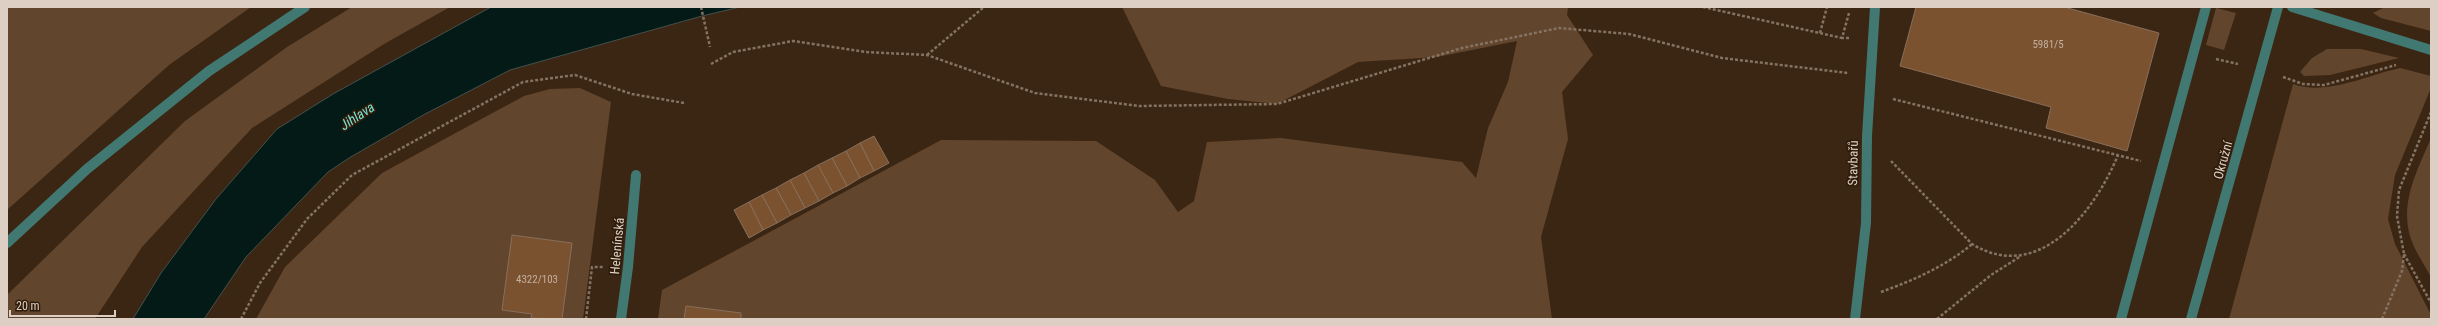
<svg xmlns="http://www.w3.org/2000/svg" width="2438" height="326" font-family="'Roboto Condensed',sans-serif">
<rect width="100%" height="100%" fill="#3b2613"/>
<g fill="#62452d">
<polygon points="7,7 251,7 169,65 7,210"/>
<polygon points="352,7 450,7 384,44 252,128 142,247 95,319 7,319 7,295 185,121 287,47"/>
<polygon points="1122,7 1568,7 1567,15 1593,55 1562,92 1568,139 1541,237 1552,319 658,319 662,290 941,140 1096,141 1155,180 1178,212 1194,201 1207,142 1281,138 1462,162 1476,178 1488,128 1508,82 1517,41 1437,57 1358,62 1277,104 1228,99 1161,86"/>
<polygon points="2385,7 2431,7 2431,31 2381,18 2373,13"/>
<polygon points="2216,8 2236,13 2224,50 2206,45"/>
<polygon points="2327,49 2361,49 2399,58 2330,75 2304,76 2300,72 2312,58"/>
<path d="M2400,68L2431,76V88L2395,175L2388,219L2395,244L2431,315V319H2229L2293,84C2327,96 2367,75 2400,68Z"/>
<polygon points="580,88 611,102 583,319 256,319 285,267 382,173 524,96 550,89"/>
<path d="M2431,138V277C2424,264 2414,250 2410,236C2400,201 2418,169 2431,138Z"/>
</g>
<polygon fill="#041a17" stroke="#45504b" points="491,7 740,7 702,16 510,70 425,114 349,158 328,172 246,257 204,319 133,319 161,273 216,199 277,129 333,94"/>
<g fill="#7a5230" stroke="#886f5b">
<polygon points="1916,7 2064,7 2159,33 2127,151 2046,128 2051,107 1900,66"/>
<polygon points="874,136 889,163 874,171 860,143"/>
<polygon points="860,143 874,171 860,178 846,151"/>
<polygon points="846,151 860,178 847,186 832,158"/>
<polygon points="832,158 847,186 833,193 818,165"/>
<polygon points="818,165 833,193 819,201 804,173"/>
<polygon points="804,173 819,201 805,208 790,180"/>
<polygon points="790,180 805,208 791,215 776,188"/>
<polygon points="776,188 791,215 777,223 762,195"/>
<polygon points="762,195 777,223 763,230 749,202"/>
<polygon points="749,202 763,230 749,238 734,210"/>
<polygon points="512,235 572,243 562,319 531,318 532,314 502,310"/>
<polygon points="686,306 741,313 741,319 684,319"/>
</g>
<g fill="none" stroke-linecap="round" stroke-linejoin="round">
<g stroke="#847263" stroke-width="2.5" stroke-dasharray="3 2" stroke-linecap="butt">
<polyline points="701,7 710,47"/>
<polyline points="1703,7 1842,38"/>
<polyline points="1820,33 1827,7"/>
<polyline points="1849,38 1842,38 1849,13"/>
<polyline points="927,55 984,7"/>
<polyline points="2216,59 2238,64"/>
<polyline points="711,64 733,52 793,41 866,52 927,55 1035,93 1139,106 1277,104 1462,48 1559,28 1629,34 1722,58 1848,73"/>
<polyline points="2283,77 2303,84 2324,85 2396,65"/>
<polyline points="1893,99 2141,161"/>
<path d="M1891,161L1972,244C2039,285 2095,211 2118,155"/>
<polyline points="2404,254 2431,303"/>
<path d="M1881,292C1914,280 1946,266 1972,244"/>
<polyline points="241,319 260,283 307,219 352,175 523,82 575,75 632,94 684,103"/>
<polyline points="586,319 592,267 603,267"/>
<polyline points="1937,319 1991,275 2021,256"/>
<polyline points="2382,319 2402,271 2404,254 2397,216 2399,190 2431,112"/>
</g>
<g stroke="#417871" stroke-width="10">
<polyline points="2292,7 2431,50"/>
<polyline points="7,243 87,169 209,71 305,7"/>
<polyline points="621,319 628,267 636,175"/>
<polyline points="1855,319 1866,223 1867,136 1875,7"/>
<polyline points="2121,319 2206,7"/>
<polyline points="2191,319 2278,7"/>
</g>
</g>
<g text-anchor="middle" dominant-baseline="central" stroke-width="3.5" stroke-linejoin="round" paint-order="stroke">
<g font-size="11" fill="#c4b09f">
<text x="2048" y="44">5981/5</text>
<text x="537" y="279">4322/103</text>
</g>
<g font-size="13" fill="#ddcfc4" stroke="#301c0a">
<text transform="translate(2223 160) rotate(-74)">Okružní</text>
<text transform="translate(1853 163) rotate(-89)">Stavbařů</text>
<text transform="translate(617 246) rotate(-85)">Helenínská</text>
</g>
<g font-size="14" font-style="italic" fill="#78e4d8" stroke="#301c0a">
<text transform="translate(357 116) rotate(-34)">Jihlava</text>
</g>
</g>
<rect width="2438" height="326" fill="none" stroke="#ddcfc4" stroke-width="16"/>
<path d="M10 310v6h105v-6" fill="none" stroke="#ddcfc4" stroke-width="2"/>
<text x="16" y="310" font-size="12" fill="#ddcfc4" stroke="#301c0a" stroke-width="3" paint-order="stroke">20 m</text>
</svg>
